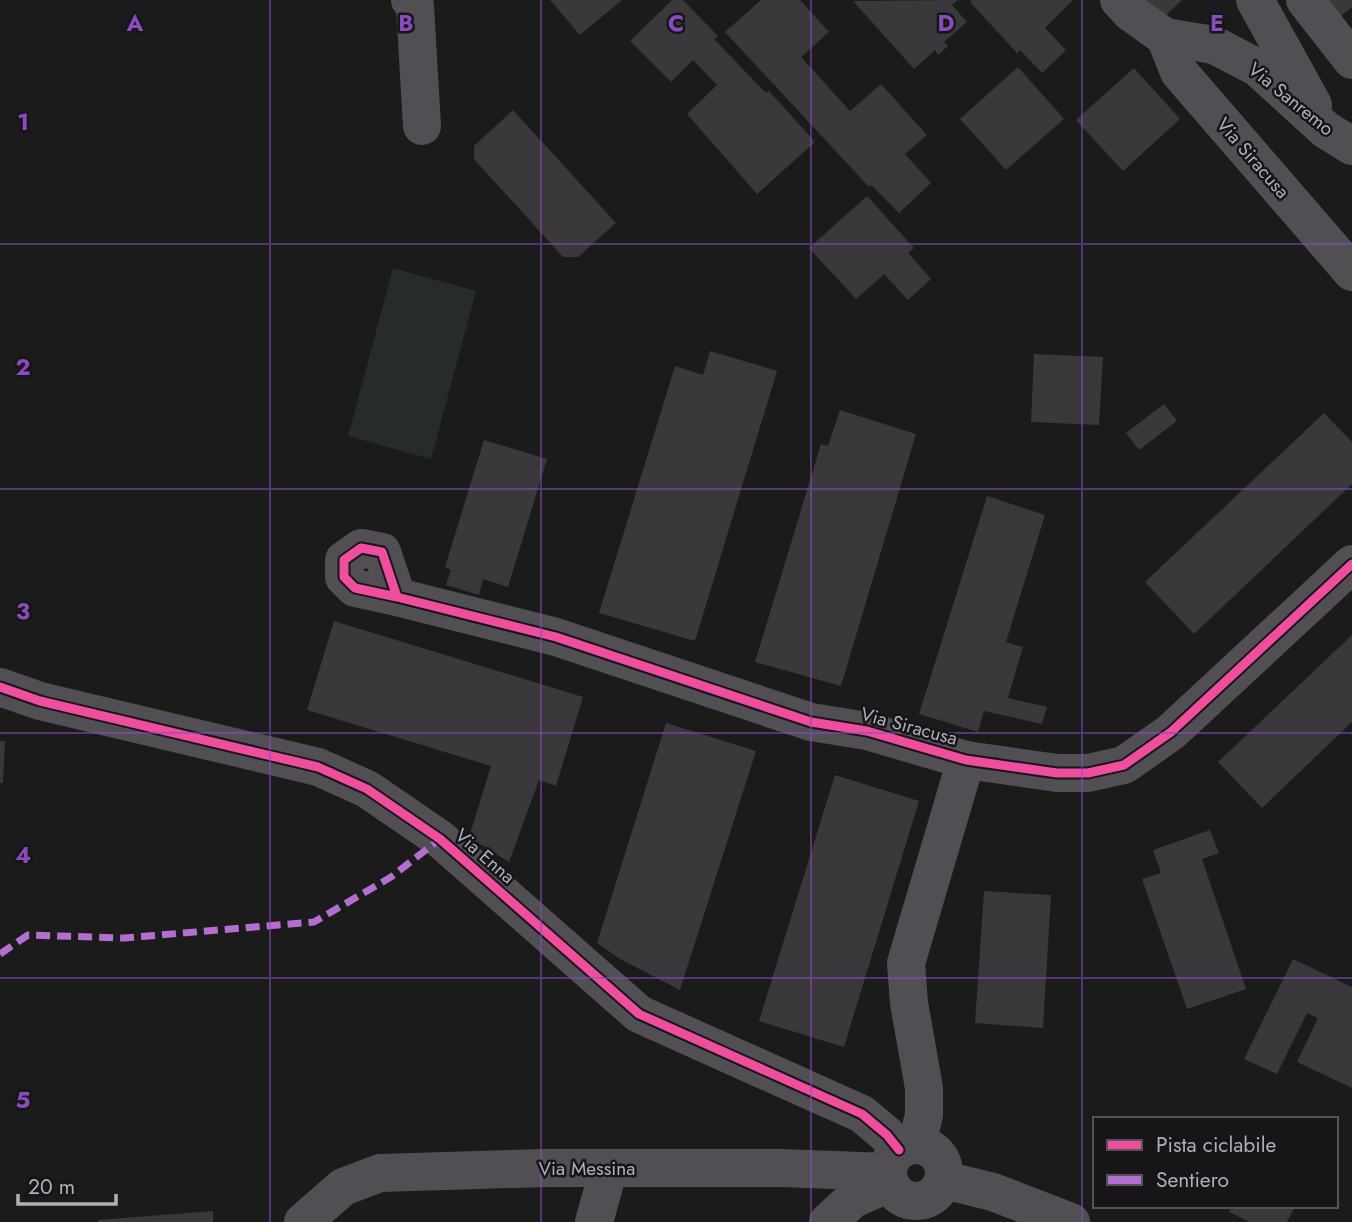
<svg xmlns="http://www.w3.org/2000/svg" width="1352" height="1222" font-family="Jost,sans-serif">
<rect width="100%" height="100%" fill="#1b1b1b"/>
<polygon fill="#252c2b" points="393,268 476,291 431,459 348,436"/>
<g fill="#3a383a">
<polygon points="550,0 622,0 580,35"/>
<polygon points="672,0 683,0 718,36 714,39 766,93 769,91 815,142 757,194 687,114 717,85 693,60 671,82 630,41"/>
<polygon points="761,0 800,0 829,32 801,57 850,111 881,84 927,135 905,154 931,183 899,213 871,185 869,187 725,32"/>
<polygon points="958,0 952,5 967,22 944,42 948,46 938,55 935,50 914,69 853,1"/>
<polygon points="972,0 1073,0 1045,28 1066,50 1042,73 1020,50 1017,53 970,2"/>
<polygon points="1144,0 1182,0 1162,19"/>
<polygon points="1311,0 1352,0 1352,7 1331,24"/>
<polygon points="1018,67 1064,119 1006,170 960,119"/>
<polygon points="1134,68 1180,119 1123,171 1076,120"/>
<polygon points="513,110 616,223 578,257 563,257 474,159 474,146"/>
<polygon points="867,196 914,248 908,253 931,279 908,300 884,274 856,299 809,248"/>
<polygon points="710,351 777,371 695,641 599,613 675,366 703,375"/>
<polygon points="1034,354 1103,357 1099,425 1031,422"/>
<polygon points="1164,404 1177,421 1139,450 1126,433"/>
<polygon points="840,410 916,434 841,686 755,662 821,444 828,446"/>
<polygon points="1324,413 1352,442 1352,484 1194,634 1145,582"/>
<polygon points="484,440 547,459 508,587 483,579 479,595 446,585 451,570 445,567"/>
<polygon points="987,496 1045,515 1006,642 1023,647 1008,698 1047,707 1042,724 984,711 978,732 919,714"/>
<polygon points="334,621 583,697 556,786 539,780 509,862 469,837 491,766 307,710"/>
<polygon points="1352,635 1352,722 1262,808 1218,762"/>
<polygon points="666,723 756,751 680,990 620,959 597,943"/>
<polygon points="0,741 5,741 3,783 0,783"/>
<polygon points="835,775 919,801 844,1047 759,1021"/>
<polygon points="1210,830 1219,853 1202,859 1246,989 1187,1009 1142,879 1161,873 1153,850"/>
<polygon points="984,891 1051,895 1043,1028 975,1023"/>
<polygon points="1293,959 1352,987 1352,1088 1297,1062 1318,1018 1307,1013 1277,1074 1244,1059"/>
<polygon points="1232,1206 1295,1206 1287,1222 1250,1222 1229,1212"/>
<polygon points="213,1211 213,1222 98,1222 98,1220"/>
</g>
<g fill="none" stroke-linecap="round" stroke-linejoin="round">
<g stroke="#524f54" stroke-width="38">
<polyline points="410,0 415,6 422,126"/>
<polyline points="1119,0 1130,12 1165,37 1214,45 1258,68 1326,130 1352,146"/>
<polyline points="1255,0 1313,105"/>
<polyline points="1305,0 1352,60"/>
<polyline points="1165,37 1179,72 1352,272"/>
<polyline points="397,597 355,588 344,577 344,560 361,548 382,552 397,597 556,637 811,722 867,731 966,760 1057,773 1088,773 1124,765 1171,732 1352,564"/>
<polyline points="0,687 40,701 318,767 367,789 440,839 639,1014 862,1114 887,1135 899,1150"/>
<polyline points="917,1144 924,1115 924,1088 909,1003 906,963 966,760"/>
<circle cx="916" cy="1173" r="28"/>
<polyline points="944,1180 993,1192 1071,1222"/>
<polyline points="303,1222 343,1187 380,1173 545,1168 782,1168 887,1172"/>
<polyline points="594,1222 609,1168"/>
<polyline points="828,1222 853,1199 890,1183"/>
</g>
<polyline stroke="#b36fd0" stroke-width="7" stroke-dasharray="14 7" stroke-linecap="butt" points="0,954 28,935 124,938 314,922 391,877 440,839"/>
<defs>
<g id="cycleway">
<polyline points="397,597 355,588 344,577 344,560 361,548 382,552 397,597 556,637 811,722 867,731 966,760 1057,773 1088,773 1124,765 1171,732 1352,564"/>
<polyline points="0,687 40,701 318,767 367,789 440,839 639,1014 862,1114 887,1135 899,1150"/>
</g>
</defs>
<use href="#cycleway" stroke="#171517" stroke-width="13"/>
<use href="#cycleway" stroke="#ef4d9e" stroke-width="9"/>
</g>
<path fill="none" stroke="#894cbe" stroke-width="2" stroke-opacity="0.55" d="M270,0V1222M541,0V1222M811,0V1222M1082,0V1222M0,244H1352M0,489H1352M0,733H1352M0,978H1352"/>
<g text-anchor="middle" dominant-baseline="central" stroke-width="5" stroke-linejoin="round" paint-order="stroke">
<g font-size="19" fill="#b4adbb" stroke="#171517">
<text transform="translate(1291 99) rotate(39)">Via Sanremo</text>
<text transform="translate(1253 158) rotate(49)">Via Siracusa</text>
<text transform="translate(909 726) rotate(15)">Via Siracusa</text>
<text transform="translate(485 856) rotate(41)">Via Enna</text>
<text x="587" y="1168">Via Messina</text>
</g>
</g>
<g font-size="23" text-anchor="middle" font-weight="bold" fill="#894cbe" stroke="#171517" stroke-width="5" stroke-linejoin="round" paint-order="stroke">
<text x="135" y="31">A</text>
<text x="406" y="31">B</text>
<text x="676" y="31">C</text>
<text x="946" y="31">D</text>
<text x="1217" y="31">E</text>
<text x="23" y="130">1</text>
<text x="23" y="375">2</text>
<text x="23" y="619">3</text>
<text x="23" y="863">4</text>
<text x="23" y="1108">5</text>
</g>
<rect x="1093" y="1117" width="245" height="91" fill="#171517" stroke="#565259" stroke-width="2"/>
<rect x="1107" y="1140" width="35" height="10" fill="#ef4d9e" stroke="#565259" stroke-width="2"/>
<text x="1156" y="1152" font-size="21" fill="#b4adbb">Pista ciclabile</text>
<rect x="1107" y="1175" width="35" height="10" fill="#b36fd0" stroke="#565259" stroke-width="2"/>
<text x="1156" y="1187" font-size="21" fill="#b4adbb">Sentiero</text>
<path d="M18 1194v10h98v-10" fill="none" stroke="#b4adbb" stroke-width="3.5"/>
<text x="28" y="1194" font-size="21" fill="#b4adbb" stroke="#171517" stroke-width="5" paint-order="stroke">20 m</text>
</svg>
